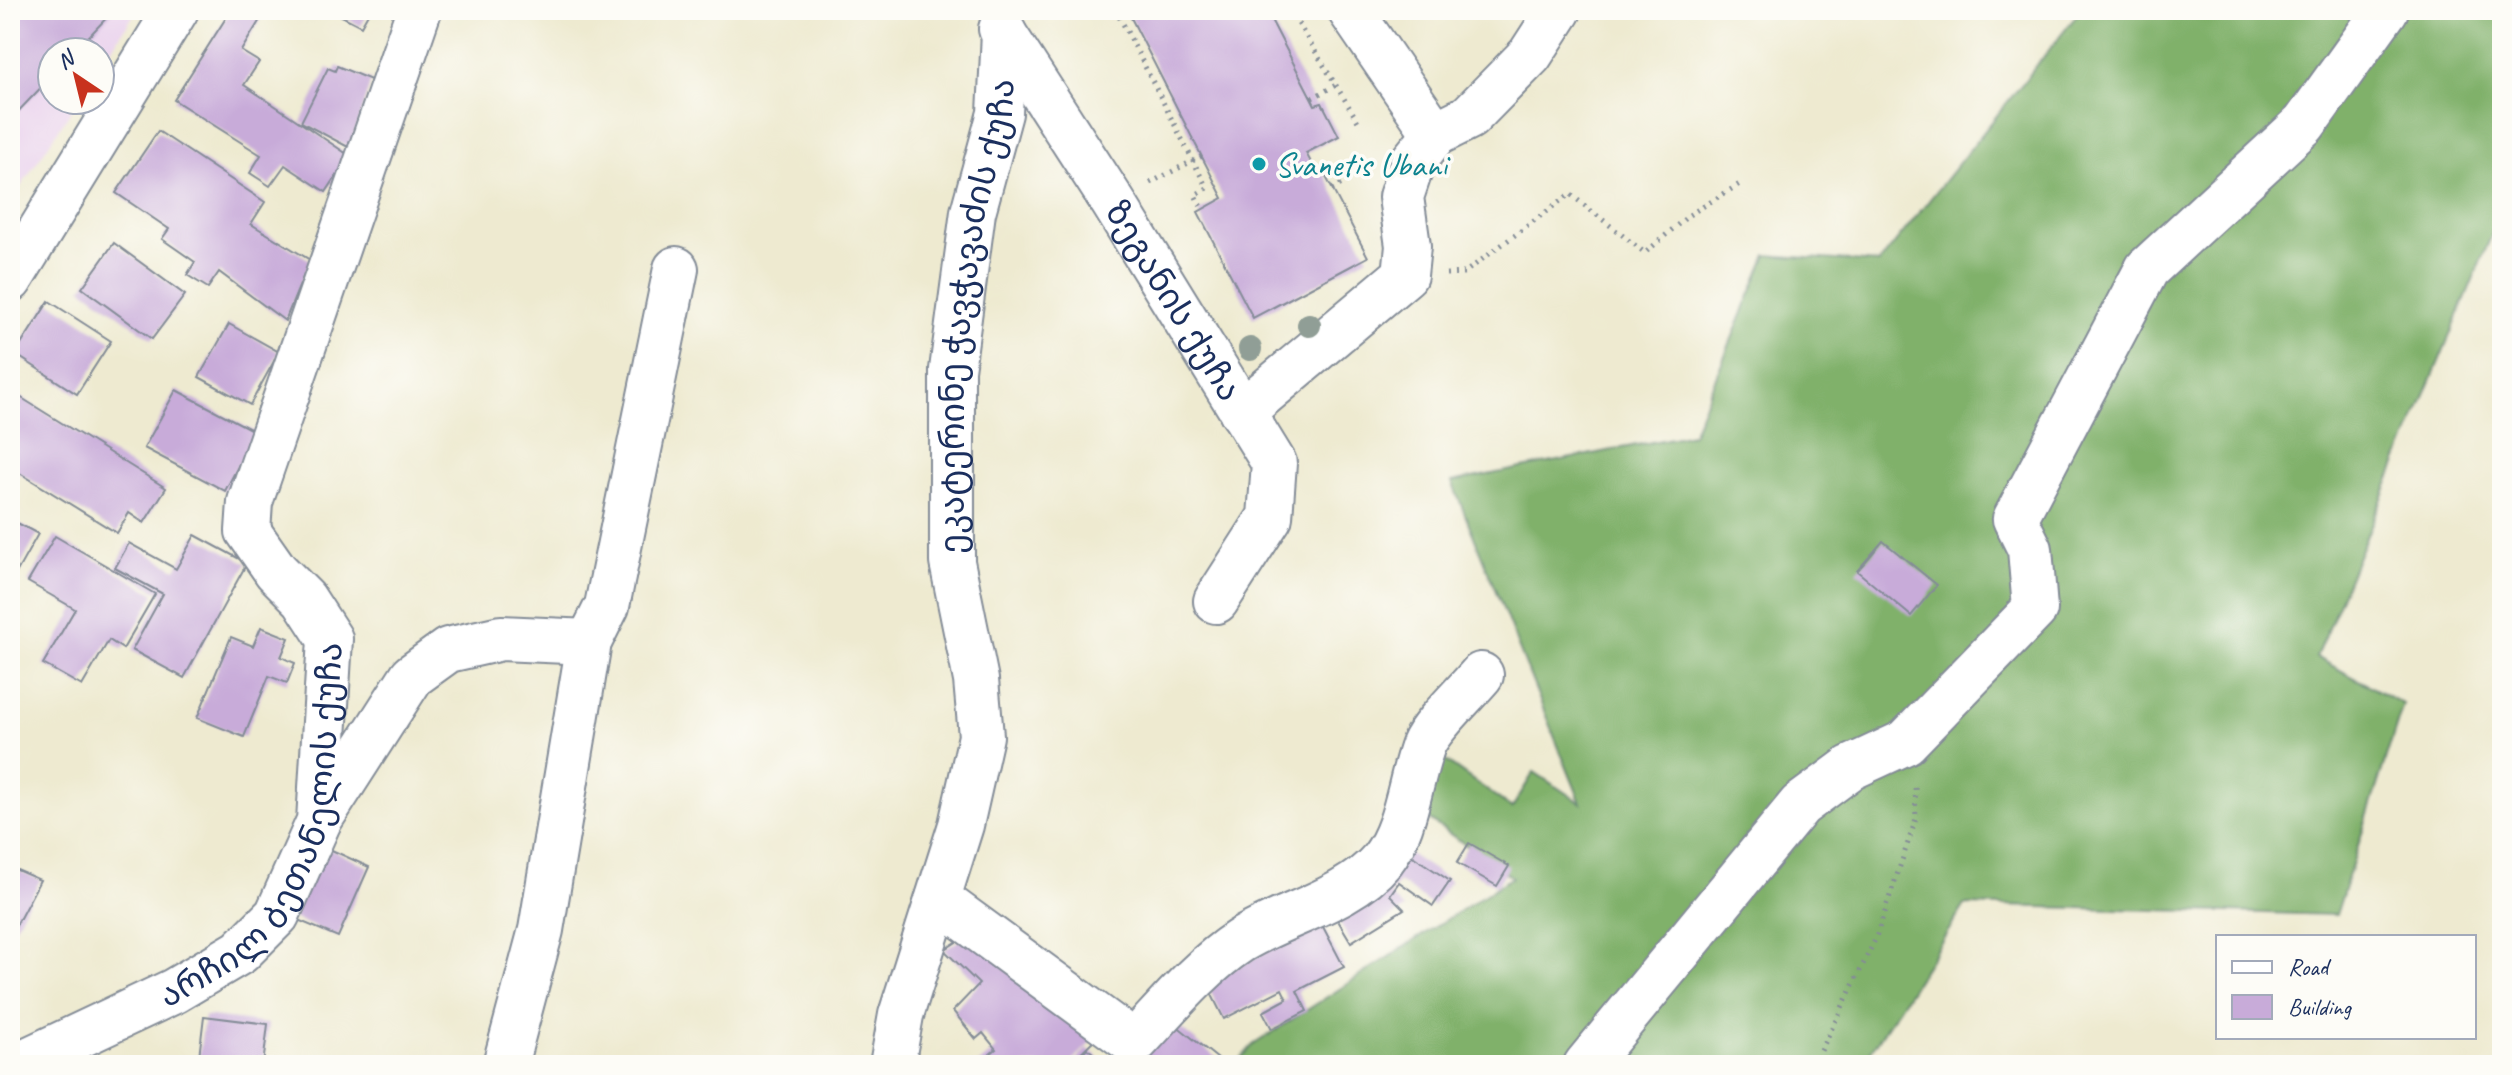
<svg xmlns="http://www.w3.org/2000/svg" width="2512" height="1075" font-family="Caveat,'Noto Sans Georgian',sans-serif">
<rect width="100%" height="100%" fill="#fdfcf7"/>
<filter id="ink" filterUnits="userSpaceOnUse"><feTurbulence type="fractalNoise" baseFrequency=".0125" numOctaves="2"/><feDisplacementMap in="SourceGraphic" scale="16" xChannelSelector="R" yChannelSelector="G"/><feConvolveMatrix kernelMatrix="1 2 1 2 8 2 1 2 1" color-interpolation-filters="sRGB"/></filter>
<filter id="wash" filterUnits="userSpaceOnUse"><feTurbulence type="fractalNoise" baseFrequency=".006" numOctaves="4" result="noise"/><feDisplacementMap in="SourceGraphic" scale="32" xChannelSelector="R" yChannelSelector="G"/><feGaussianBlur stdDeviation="1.8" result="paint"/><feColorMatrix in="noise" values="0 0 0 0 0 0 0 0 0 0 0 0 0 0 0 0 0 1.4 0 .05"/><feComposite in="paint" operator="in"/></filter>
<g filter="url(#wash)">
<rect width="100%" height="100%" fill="#eeead0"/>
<polygon fill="#e9d1ed" points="10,10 137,10 100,66 100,52 52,52 52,100 78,100 20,188 10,178"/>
<polygon fill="#80b16b" stroke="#4e7064" stroke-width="2" points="2081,10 2502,10 2502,210 2316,657 2403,704 2336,915 1965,905 1862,1065 1247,1065 1240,1059 1253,1045 1512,877 1418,812 1434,753 1512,808 1534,772 1581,803 1452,482 1692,434 1767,255 1879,263"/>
<g id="blocks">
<g fill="#c8abd9">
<polygon points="23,10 114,10 74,52 52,52 52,76 10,120 10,24"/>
<polygon points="231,10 266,10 241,51 259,62 244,85 350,156 326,192 285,165 270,186 250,173 261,155 174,100"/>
<polygon points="330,10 370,10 361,26"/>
<polygon points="1127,10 1266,10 1315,105 1322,103 1339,136 1306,153 1318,176 1324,173 1368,257 1253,318 1198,212 1223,198"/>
<polygon points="337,66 371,80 350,148 301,122 328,68 335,71"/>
<polygon points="158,131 265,202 251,224 310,260 285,321 219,272 208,288 187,275 195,262 162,239 169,229 116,193"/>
<polygon points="114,243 185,295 152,339 82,288"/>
<polygon points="49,301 111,341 77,394 15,354"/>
<polygon points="229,324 279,352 250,405 199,377"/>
<polygon points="176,390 256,432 225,491 144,448"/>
<polygon points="12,392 166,488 144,523 129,513 117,533 10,467"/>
<polygon points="10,519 38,534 10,584"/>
<polygon points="195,535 247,563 184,678 132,650 163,594 115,568 129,543 176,569"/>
<polygon points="55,536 155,594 123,649 109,640 82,686 43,664 75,609 28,582"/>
<polygon points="1883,541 1937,585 1911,616 1857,571"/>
<polygon points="261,627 289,638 281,657 295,663 287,683 269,676 244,737 197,718 231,637 253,646"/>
<polygon points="1469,843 1509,866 1497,886 1457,863"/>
<polygon points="325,847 369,867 338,937 293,918"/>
<polygon points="1399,847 1450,881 1433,906 1399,882 1390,895 1404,909 1351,942 1331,909"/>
<polygon points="10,867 40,880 10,937"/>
<polygon points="1321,923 1344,967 1297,991 1307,1011 1272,1029 1263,1012 1287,999 1282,989 1224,1019 1206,983"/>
<polygon points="969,934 1100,1034 1068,1065 977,1065 996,1049 983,1033 976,1039 953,1011 979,984 944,950"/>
<polygon points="204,1016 268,1024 263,1065 198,1065"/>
<polygon points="1171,1021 1218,1059 1214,1065 1146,1065 1139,1059"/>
<polygon points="1087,1048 1107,1065 1072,1065"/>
</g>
</g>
</g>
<g filter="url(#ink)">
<use href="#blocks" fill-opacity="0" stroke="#848c97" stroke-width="2"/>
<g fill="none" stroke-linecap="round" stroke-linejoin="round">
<defs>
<g id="minor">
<polyline points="1350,10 1435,134"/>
<path id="s1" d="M1001,29L1113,202L1274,463L1270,517L1216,601"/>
<polyline points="10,280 176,10"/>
<polyline points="1242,412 1405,275 1408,246 1401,197 1413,161 1435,134 1469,117 1530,55 1559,10"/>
<polyline points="320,819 412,676 448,650 501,638 589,642"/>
<path d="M938,899L1134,1043C1167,1008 1199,968 1240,941C1283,914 1349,900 1382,860C1407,828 1409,782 1423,745C1430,727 1467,692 1481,675"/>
<path id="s2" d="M17,1065L174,991L240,952L277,915L319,821L330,639L304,599L276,571L248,531L250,502L419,10"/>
<polyline points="505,1065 541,930 589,642 607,606 676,269"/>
<path id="s3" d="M892,1065L901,1015L961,825L981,736L976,680L952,562V370L973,212L1000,113L1004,33"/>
<polyline points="1586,1065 1800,805 1850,768 1906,742 2035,609 2030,549 2015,519 2147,269 2304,124 2386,10"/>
</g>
</defs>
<use href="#minor" stroke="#848c97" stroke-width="48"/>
<g stroke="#848c97" stroke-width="5" stroke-dasharray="2 6" stroke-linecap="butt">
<polyline points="1116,10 1207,188 1195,195 1202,209"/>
<polyline points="1290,10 1359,123"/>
<polyline points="1312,98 1336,85"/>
<polyline points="1150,183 1202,156"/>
<polyline points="1332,189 1362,174"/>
<polyline points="1446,274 1464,273 1570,194 1645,253 1689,215 1743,182"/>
<polyline points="1814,1065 1875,940 1916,819 1915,782"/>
</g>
<use href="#minor" stroke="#fff" stroke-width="44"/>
</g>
<g fill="#909e96">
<circle cx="1309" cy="325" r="12"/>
<circle cx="1250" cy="349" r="12"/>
</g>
</g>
<circle fill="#0f9aa8" stroke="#fdfcf7" stroke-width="3" cx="1259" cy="164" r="8"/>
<g text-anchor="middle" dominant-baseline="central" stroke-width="7" stroke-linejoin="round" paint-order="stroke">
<g font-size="34" fill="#0d838f" stroke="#fdfcf7" text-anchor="start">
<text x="1275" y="164">Svanetis Ubani</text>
</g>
<g font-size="34" fill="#1b2f5e" stroke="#fdfcf7">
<text stroke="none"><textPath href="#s1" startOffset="322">ზეგანის ქუჩა</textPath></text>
<text stroke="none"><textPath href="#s3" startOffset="766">ეკატერინე ჭავჭავაძის ქუჩა</textPath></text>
<text stroke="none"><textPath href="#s2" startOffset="372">არჩილ ბეთანელის ქუჩა</textPath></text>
</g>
</g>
<rect width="2512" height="1075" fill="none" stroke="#fdfcf7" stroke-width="40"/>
<rect x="2216" y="935" width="260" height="104" fill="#fdfcf7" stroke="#a3aaba" stroke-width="2"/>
<rect x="2232" y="961" width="40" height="12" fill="#ffffff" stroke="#a3aaba" stroke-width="2"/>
<text x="2288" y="975" font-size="24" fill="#1b2f5e">Road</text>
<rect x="2232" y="995" width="40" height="24" fill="#c8abd9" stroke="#a3aaba" stroke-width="2"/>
<text x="2288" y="1015" font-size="24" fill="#1b2f5e">Building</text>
<g transform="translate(76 76) rotate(325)"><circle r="38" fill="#fdfcf7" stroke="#a3aaba" stroke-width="2"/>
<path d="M0-6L14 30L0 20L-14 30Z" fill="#c8321e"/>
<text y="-12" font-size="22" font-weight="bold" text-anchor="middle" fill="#1b2f5e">N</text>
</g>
</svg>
